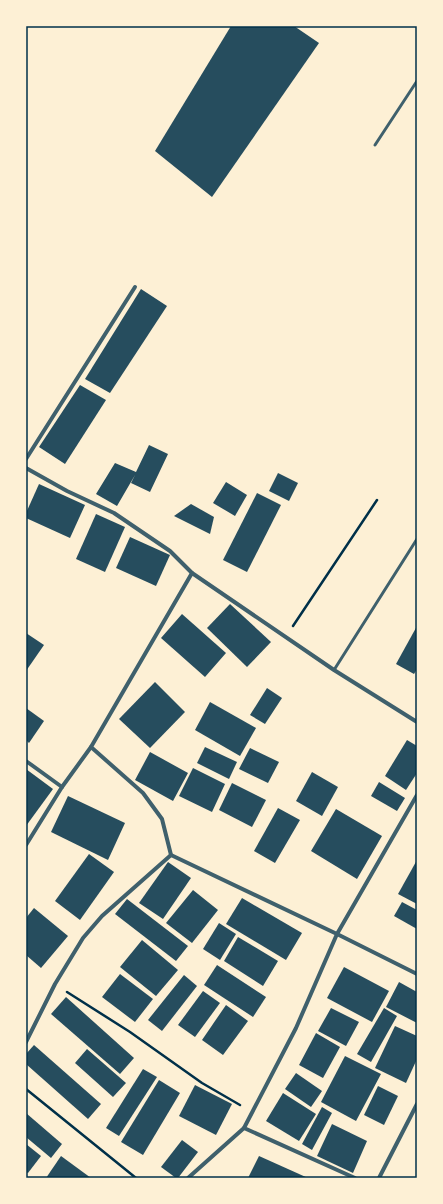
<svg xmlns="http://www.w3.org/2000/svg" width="443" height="1204" font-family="'Roboto Serif',serif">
<rect width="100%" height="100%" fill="#fdf0d5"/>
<g fill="#264d5e">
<polygon points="231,26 294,26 319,43 212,197 155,151"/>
<polygon points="141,289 167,306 110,393 85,379"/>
<polygon points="80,385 106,400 65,464 39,447"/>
<polygon points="149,445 168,454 150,492 131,483 135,475 117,506 96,494 115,463 136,472"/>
<polygon points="278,473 298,483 289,501 269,491"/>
<polygon points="226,482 247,495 235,516 213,503"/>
<polygon points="39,484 85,505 70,538 26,518 26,513"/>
<polygon points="257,493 281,505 247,572 223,560"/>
<polygon points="191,504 214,517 210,534 174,516"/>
<polygon points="96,514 125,527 105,572 76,559"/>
<polygon points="130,537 170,555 156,586 116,568"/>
<polygon points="230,604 271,642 247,667 207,628"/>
<polygon points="182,614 226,653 205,677 161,638"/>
<polygon points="417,626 417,669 414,674 396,664"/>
<polygon points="26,633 44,645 26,671"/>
<polygon points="155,682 185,712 150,748 119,719"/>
<polygon points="267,688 282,698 265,724 250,715"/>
<polygon points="210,702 256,728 240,756 195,730"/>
<polygon points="26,708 44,721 29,743 26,740"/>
<polygon points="407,740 417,746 417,773 406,790 385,776"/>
<polygon points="205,747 237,762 229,779 197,763"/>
<polygon points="250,748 279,762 268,783 239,769"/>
<polygon points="150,752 188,773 173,801 135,780"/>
<polygon points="193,768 225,784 212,812 179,796"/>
<polygon points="26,769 53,789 26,826"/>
<polygon points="312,772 338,787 322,816 296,801"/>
<polygon points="379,782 405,798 397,811 371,796"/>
<polygon points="232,783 266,800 252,827 219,810"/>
<polygon points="68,796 125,823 108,860 51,832"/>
<polygon points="278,808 300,820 275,863 254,851"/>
<polygon points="336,809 382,836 357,879 311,851"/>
<polygon points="89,854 114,872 80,920 55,901"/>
<polygon points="417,860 417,904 398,894"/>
<polygon points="168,862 191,878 163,919 139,903"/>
<polygon points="193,890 218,910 192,943 166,923"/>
<polygon points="242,898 302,933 286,960 226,924"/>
<polygon points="127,899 188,946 176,961 115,914"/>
<polygon points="402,902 417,910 417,929 394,916"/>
<polygon points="34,908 68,936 41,968 26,955 26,918"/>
<polygon points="219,923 236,934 220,960 203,949"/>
<polygon points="238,937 278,961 263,986 224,961"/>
<polygon points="142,940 178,970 156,996 120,967"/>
<polygon points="217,965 266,997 253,1017 204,985"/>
<polygon points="344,967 389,991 372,1022 327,998"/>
<polygon points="120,974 153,999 135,1022 102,997"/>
<polygon points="184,975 197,986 162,1031 148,1020"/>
<polygon points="399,982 417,992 417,1023 386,1007"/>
<polygon points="203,991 220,1003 195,1037 178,1025"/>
<polygon points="66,997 134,1058 120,1074 51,1014"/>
<polygon points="226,1005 248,1021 223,1055 202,1040"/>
<polygon points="331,1008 359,1022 346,1046 318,1031"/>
<polygon points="384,1008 397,1016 371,1062 357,1054"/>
<polygon points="395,1026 417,1036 417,1059 406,1083 375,1068"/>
<polygon points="316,1033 340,1047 323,1078 299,1065"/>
<polygon points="34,1045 101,1104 88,1119 26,1064 26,1054"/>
<polygon points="87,1049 126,1083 113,1097 75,1063"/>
<polygon points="345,1056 381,1074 356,1121 321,1102"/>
<polygon points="143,1069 157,1077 119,1136 106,1128"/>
<polygon points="296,1073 322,1091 311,1107 285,1089"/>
<polygon points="159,1080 180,1093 143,1155 121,1142"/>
<polygon points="195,1085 232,1104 216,1135 179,1116"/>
<polygon points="378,1086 398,1096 384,1125 364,1115"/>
<polygon points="283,1093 316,1114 299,1141 266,1121"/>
<polygon points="322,1107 332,1113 312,1150 302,1144"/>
<polygon points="26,1113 62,1144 51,1158 26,1137"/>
<polygon points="332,1124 367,1141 353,1173 317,1156"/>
<polygon points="182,1140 198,1152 178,1178 176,1178 161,1167"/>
<polygon points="26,1144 41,1156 28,1173 26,1172"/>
<polygon points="61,1156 91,1178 46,1178"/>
<polygon points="259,1156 308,1178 248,1178"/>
</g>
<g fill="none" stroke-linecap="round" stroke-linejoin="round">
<g stroke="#003049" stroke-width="2.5">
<polyline points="293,626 377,500"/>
<polyline points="67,992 130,1032 202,1083 240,1105"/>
<polyline points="26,1089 136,1178"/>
</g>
<g stroke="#3f606c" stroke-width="3">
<polyline points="375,145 417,81"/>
<polyline points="334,670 417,539"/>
</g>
<g stroke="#3f606c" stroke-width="4">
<polyline points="26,459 135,287"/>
<polyline points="26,468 67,491 114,513 170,551 192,573 334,670 417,722"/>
<polyline points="192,573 91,747 143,793 162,819 171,855 337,934 296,1028 244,1128 355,1178"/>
<polyline points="26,761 62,787"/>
<polyline points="417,795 337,934 417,974"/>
<polyline points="26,845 62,787 91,747"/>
<polyline points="26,1042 55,984 83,938 102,916 171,855"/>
<polyline points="188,1178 244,1128"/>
<polyline points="379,1178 417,1104"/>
</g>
</g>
<rect width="443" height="1204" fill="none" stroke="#fdf0d5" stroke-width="54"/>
<rect x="27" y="27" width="389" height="1150" fill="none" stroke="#003049" stroke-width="1.5"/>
</svg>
